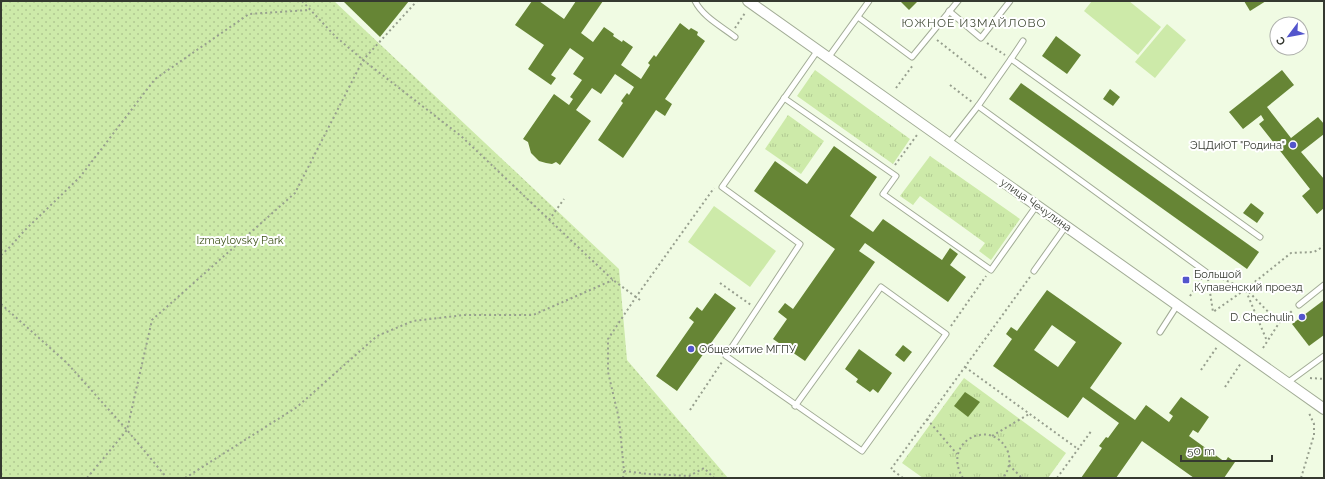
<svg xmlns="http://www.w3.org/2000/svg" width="1325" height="479" font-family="Raleway,sans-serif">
<defs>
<pattern id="grass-tufts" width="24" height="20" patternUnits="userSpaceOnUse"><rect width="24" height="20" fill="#cdeaa9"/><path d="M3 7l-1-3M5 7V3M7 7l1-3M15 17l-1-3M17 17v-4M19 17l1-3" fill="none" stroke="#b1c992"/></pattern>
<pattern id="park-dots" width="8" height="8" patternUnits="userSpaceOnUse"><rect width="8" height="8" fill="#cdeaa9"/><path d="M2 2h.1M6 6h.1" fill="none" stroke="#b1c992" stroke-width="1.8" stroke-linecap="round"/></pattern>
</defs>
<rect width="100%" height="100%" fill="#f0fbe3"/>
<g fill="url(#grass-tufts)">
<polygon points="815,70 910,139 893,164 797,96"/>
<polygon points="788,115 824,141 801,174 765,149"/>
<polygon points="930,156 1020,219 991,260 979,251 985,243 920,196 913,205 900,196"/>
<polygon points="964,378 1066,453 1048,478 923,478 902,463"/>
</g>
<polygon fill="url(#park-dots)" points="1,1 334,1 619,269 627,360 728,478 1,478"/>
<g fill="#cdeaa9">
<polygon points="1092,1 1129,1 1161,27 1138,55 1084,11"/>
<polygon points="1167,24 1186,40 1155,78 1135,62"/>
<polygon points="714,206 776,251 750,287 688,242"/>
</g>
<g fill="#668535" fill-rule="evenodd">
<polygon points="343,1 409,1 380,37"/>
<polygon points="532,1 539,1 564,19 576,1 603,1 581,33 593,42 604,27 614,34 613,36 622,42 623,40 633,47 621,65 641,79 650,65 648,63 654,55 656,57 680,23 689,30 691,28 698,32 697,35 705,41 665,99 672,104 665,116 656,110 623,158 598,140 623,103 621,101 627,93 629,95 634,87 615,74 601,94 592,88 576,110 591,121 560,165 556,162 552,164 546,163 539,161 531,153 528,142 523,139 554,94 569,105 573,99 570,97 582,80 573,74 584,58 570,48 551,75 556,78 551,85 528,69 544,45 515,25"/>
<polygon points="900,1 918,1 909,10"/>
<polygon points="1244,1 1266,1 1250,11"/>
<polygon points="1056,36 1081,55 1067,74 1042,56"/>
<polygon points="1282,70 1294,85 1267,107 1291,138 1318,117 1324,124 1324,134 1301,152 1324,179 1324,208 1317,214 1302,196 1310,189 1259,124 1264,120 1261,115 1243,129 1229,112"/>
<polygon points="1021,83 1259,252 1247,269 1009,99"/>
<polygon points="1110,89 1120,97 1113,106 1103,99"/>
<polygon points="834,146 877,177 850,216 873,232 883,219 942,260 950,248 958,254 950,265 966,277 948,302 865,243 859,251 875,262 805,361 773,339 787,319 778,312 785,303 793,309 835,249 754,191 775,161 807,184"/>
<polygon points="1251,203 1264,213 1257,223 1243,213"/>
<path d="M1047,290L1122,343L1090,388L1135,420L1146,405L1169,422L1173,416L1169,413L1181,397L1209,417L1198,433L1193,430L1189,436L1225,462L1228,457L1235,462L1224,478H1194L1142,441L1116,478H1081L1102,448L1099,446L1106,437L1108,438L1119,423L1083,397L1068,418L993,366L1012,339L1006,334L1011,327L1017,331ZM1052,325L1076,342L1058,367L1034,350Z"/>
<polygon points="715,293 736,308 677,391 656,376 694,322 689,318 697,307 702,311"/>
<polygon points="1324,300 1324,335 1309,346 1292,324"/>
<polygon points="903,345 912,352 904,362 895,355"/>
<polygon points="859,349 892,373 878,393 873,389 870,392 856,382 858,379 845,369"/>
<polygon points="965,392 980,402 968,417 954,406"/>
</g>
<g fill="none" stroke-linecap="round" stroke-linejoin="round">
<defs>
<g id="service">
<path d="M695,1C703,17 721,26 735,37"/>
<polyline points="949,11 981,38 1010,1"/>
<polyline points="858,17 912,57 958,1"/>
<polyline points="828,58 869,1"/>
<polyline points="1011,59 1023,41"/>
<polyline points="784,98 896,176 883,194 991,270 1037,205"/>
<polyline points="978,106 1206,272"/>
<polyline points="949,143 978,106 1011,59 1260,237"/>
<polyline points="1034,271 1066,226"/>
<polyline points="1299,305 1324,285"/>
<polyline points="1160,332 1178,304"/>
<polyline points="1287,383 1324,356"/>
<polyline points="795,406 881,287 946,334 862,451 726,356 800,244 722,187 818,50"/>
</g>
<polyline id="minor" points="748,1 1324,409"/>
</defs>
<use href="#service" stroke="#a2ac96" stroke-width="7"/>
<use href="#minor" stroke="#a2ac96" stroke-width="12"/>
<g stroke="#979f8e" stroke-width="2" stroke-dasharray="2 3" stroke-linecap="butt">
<polyline points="302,1 336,37 363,60 461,136 596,264 613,280 640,300"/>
<polyline points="735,28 745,13"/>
<polyline points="937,40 987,79"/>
<polyline points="987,43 1005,55"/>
<polyline points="950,85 972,102"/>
<polyline points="896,88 913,65"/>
<polyline points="895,165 917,135"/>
<polyline points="549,220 564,199"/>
<polyline points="1,255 10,247 25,230 80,177 155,79 249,14 309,10"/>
<polyline points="1213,275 1246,289 1279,323"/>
<polyline points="1208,279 1213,312 1246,289 1291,253 1314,252 1324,246"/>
<polyline points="720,283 751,305"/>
<polyline points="1246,291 1267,341"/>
<polyline points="1190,296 1202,278"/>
<polyline points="1,304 67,363 127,430 167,478"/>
<polyline points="951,326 986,276"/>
<polyline points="1263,348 1279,323 1293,310"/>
<polyline points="965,367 1078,449"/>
<polyline points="1201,370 1217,347"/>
<polyline points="1310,378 1324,379"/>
<polyline points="1225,387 1241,363"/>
<polyline points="690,410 722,362"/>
<polyline points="927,419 957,454"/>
<polyline points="992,436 1029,414"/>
<polyline points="1009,465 1022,478"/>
<polyline points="624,471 648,474 689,476 704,468 714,478"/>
<polyline points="87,478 127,430 152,320 295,193 363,60 417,1"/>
<polyline points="185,478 297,407 377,336 413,321 464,315 533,315 613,280"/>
<polyline points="623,478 624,471 619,419 608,372 608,339 636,297 714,188"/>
<polyline points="903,478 891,469 1030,277"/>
<path d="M963,478C940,441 993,416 1008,452C1011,461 1009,470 1003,478"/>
<polyline points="1057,478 1092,430"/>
<polyline points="1301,478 1314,435 1314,424 1309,413"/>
</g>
<use href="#service" stroke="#fff" stroke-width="5"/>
<use href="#minor" stroke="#fff" stroke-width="10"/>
</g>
<g fill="#5355cc" stroke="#fff" stroke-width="1.5">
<circle cx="1293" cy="145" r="4"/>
<rect x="1182" y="276" width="8" height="8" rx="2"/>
<circle cx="1302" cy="317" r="4"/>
<circle cx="691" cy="349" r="4"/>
</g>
<g text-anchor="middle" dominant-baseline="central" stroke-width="4" stroke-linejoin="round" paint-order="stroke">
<g font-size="11" fill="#353930" stroke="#fff" text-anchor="end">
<text x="1285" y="145">ЭЦДиЮТ "Родина"</text>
<text x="1194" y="274" text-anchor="start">Большой<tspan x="1194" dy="13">Купавенский проезд</tspan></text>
<text x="1294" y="317">D. Chechulin</text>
<text x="699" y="349" text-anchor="start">Общежитие МГПУ</text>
</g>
<g font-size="11" fill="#353930" stroke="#fff">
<text transform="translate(1036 205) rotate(35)">улица Чечулина</text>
</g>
<g font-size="11" fill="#3c5117" stroke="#fff">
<text x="240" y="240">Izmaylovsky Park</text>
</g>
<g font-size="12" letter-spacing="1" fill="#47503d" stroke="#fff">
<text x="974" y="23">ЮЖНОЕ ИЗМАЙЛОВО</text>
</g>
</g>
<rect width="1325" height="479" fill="none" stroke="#353930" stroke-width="4"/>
<g transform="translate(1289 36) rotate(238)"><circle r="19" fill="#ffffff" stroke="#aeb0ac"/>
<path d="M0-3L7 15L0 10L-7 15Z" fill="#5355cc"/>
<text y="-6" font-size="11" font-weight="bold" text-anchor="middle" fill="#353930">С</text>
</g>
<path d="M1181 455v6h91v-6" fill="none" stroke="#353930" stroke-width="2"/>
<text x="1187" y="455" font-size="12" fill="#353930" stroke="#ffffff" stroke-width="3" paint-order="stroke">50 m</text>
</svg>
